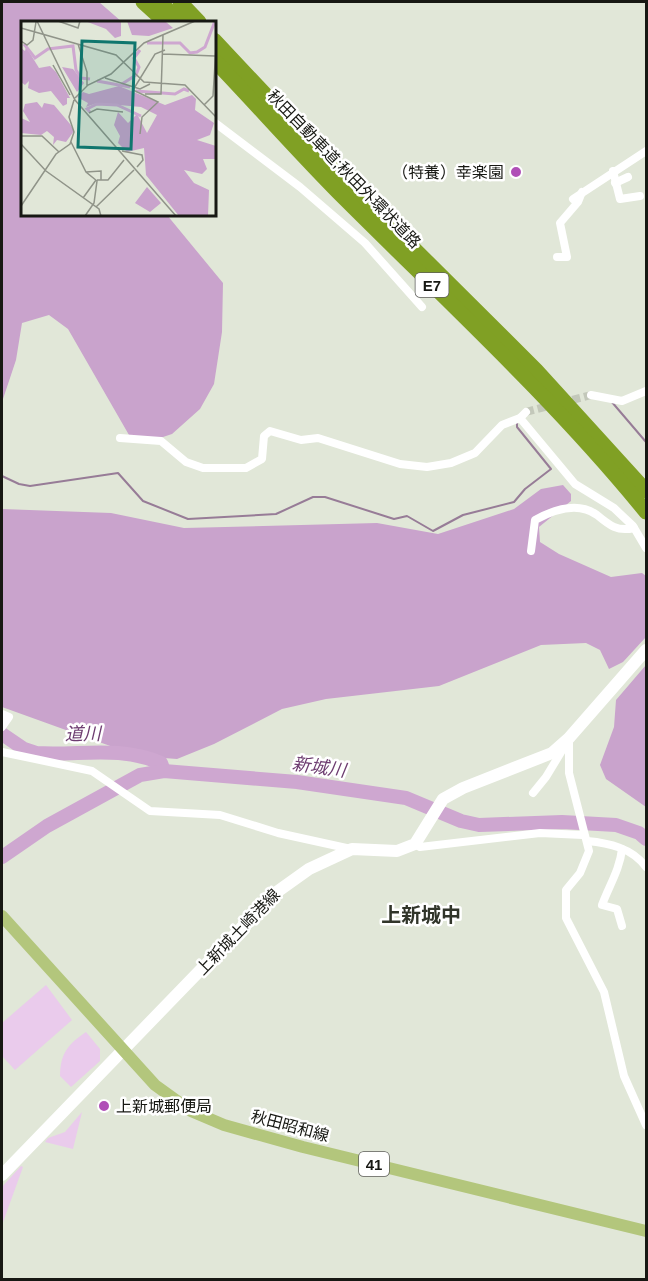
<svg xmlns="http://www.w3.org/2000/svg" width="648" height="1281" font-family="Helvetica,'Noto Sans JP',sans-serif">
<rect width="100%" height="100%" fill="#e1e7d8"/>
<g fill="#eacbec">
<polygon points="46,985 72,1020 15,1070 2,1056 2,1023"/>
<path d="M86,1032L100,1049V1061L71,1087L60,1076C60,1054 68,1044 86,1032Z"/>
<polygon points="82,1112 73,1149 45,1142 48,1138 65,1132"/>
<polygon points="21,1166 23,1167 2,1225 2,1187"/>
</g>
<g fill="#c9a3cc">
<polygon points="2,2 99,2 122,22 22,22 22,214 167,215 223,283 222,332 214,384 200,409 172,434 148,442 129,435 68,329 49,315 22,323 16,360 2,402"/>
<polygon points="563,485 571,494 571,501 539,527 540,542 559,554 611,577 642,573 646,576 646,637 623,662 609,669 600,650 586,643 541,645 439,686 326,699 282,709 214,744 177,759 138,756 2,707 2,509 111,513 184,528 377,523 438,534 514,509 541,489"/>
<polygon points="646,665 646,807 606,779 600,765 614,727 616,700"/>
</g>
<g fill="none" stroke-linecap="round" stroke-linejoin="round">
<g stroke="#977c97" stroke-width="2">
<polyline points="611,401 646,442"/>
<polyline points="2,476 19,484 30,486 118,473 143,501 188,519 276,514 313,497 325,497 394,519 407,516 433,531 463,515 514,502 525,489 551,469 517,427 517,423"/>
</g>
<g stroke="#cea7d0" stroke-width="14">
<path d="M2,734L24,749L36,753C79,756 118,745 161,763L164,771"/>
<polyline points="2,857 47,826 140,775 164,771 297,782 406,798 461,821 479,825 562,822 616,825 639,833 646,839"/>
</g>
<polyline stroke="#c3c8ba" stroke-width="8" stroke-dasharray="8 4" stroke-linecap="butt" points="526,412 591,395"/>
<g stroke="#fff" stroke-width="8">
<polyline points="214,122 300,187 365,243 422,307"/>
<polyline points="613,171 620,199 640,196"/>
<polyline points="615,183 628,177"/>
<polyline points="573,199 646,151"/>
<polyline points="557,257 567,257 560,223 578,202 582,192"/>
<polyline points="591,395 622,401 646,391"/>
<polyline points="520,418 575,484 614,508 633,526 646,548"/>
<polyline points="120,438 161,441 186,462 203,468 246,468 262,459 264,436 270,431 301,440 318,438 400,464 427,467 451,463 475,453 502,425 520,418 526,412"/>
<path d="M531,551L535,520C553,510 578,501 597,515C609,525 617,532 634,528"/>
<polyline points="2,714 9,717 2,727"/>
<polyline points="569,738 569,773 589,851 580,873 566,890 566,918 604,992 624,1076 646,1125"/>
<polyline points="2,752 92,771 150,811 220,815 278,833 351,849"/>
<polyline points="533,793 546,777 566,744"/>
<path d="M587,841C609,843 632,848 646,867"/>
<polyline points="415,844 420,847 540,833 583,835"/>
<path d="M622,926L617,909L602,905C609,886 620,869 622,849"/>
</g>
<polyline stroke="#fff" stroke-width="12" points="2,1175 274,894 309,869 352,849 397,851 415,844 443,799 463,788 552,753 569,738 646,650"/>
<polyline stroke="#b3c67c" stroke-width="12" points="2,916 155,1085 191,1111 224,1125 303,1147 646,1231"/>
<g stroke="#80a024" stroke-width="15">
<polyline points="143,2 165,22"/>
<polyline points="160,2 180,22"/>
<polyline points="180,2 199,22"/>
<polyline points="214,40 356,191 536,370 646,491"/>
<path d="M214,60C258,106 300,154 345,199C447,301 555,400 646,512"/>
</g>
</g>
<g fill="#b04fb7" stroke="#fff" stroke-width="2">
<circle cx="516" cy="172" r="6"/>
<circle cx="104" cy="1106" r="6"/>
</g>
<g text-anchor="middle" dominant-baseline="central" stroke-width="5" stroke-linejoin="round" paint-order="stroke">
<g fill="#fff" stroke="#5d5d5a" stroke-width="1.5">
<rect x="415.5" y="273" width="33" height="24" rx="4.5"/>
<rect x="359" y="1152" width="30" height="24" rx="4.5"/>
</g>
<g font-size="15" font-weight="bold" fill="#171813">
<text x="432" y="285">E7</text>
<text x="374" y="1164">41</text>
</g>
<g font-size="16" fill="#171813" stroke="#fff">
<text transform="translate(344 169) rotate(46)">秋田自動車道;秋田外環状道路</text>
<text transform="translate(238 932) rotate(-46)">上新城土崎港線</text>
<text transform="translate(290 1126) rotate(15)">秋田昭和線</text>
</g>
<g font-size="16" fill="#171813" stroke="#fff" text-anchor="end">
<text x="504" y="172">（特養）幸楽園</text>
<text x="116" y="1106" text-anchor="start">上新城郵便局</text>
</g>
<g font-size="18" font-style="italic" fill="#6d3c70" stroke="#fff">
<text transform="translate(83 734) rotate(-1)">道川</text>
<text transform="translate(319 767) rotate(8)">新城川</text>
</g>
<g font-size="20" font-weight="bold" fill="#31352a" stroke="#fff">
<text x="421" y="915">上新城中</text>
</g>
</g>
<g transform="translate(21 21)">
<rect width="195" height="195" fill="#e1e7d8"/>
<path d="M64,0H100V15L94,17L85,8ZM106,0L145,1L152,7L128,15L111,14ZM5,26L18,47L29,45L35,51L49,77H46V83L42,85L30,70L18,72L7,67L8,60L4,64L0,61V27L4,30ZM41,46L52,48L63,62L56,71ZM98,65L144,84L171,74L175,78L174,89L193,102L189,114L176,119L195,125V138H182L186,148L181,153L163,149L173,162L188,169L187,195H158L125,154L123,127L106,131L97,122L99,115L93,104L97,91L107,102L116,93L126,112L136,94L120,86L76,82L65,86L67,82L56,76L62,71L68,73ZM16,81L21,87L23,82L33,84L49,103L53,110L45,121L36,119L32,124L33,116L26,110L20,114L0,112V97L9,101L2,90L4,83ZM126,166L140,182L129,191L114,182Z" fill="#c9a3cc"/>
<path fill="none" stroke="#cea7d0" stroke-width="3" d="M126,22H159L169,32L176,31L184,26L194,0M3,23L14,37L27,28L52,25L55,49L60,57L69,58M76,60L109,66M101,63L115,54L118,46L113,37L119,29M115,70L154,73L163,68L168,70M69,91L66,88L76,83L96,84L120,95"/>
<path fill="none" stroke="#909489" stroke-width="1.5" d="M16,0L54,79L155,195M37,0L57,7L59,0M0,7L95,34L123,61L164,64L195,96M0,20L6,24L12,19L15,1M57,23L66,51V65M142,33L194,35M32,44L49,74M84,57L119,68L129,63M124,73H140L142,14M54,77L67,64L90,53L123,22L174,0M183,84L192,75L195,27M68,92L76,88L102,91M119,113L121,96L137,81L112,69L134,33L144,29M0,115H21L38,131M50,121L65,151L76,160L73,182L64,195M0,123L25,150L78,188L80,195M101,130L121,134L122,139L116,146M65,151L80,150V159M76,159H87L103,139M62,177L75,159M0,185L35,133L49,123L53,111L48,96L53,79M75,186L113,149"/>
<path fill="#0f766e" fill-opacity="0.15" stroke="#0f766e" stroke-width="3" d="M61,20L114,22L110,128L57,126Z"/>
<rect width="195" height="195" fill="none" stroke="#171813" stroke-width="3"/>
</g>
<rect width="648" height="1281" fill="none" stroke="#171813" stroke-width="6"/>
</svg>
